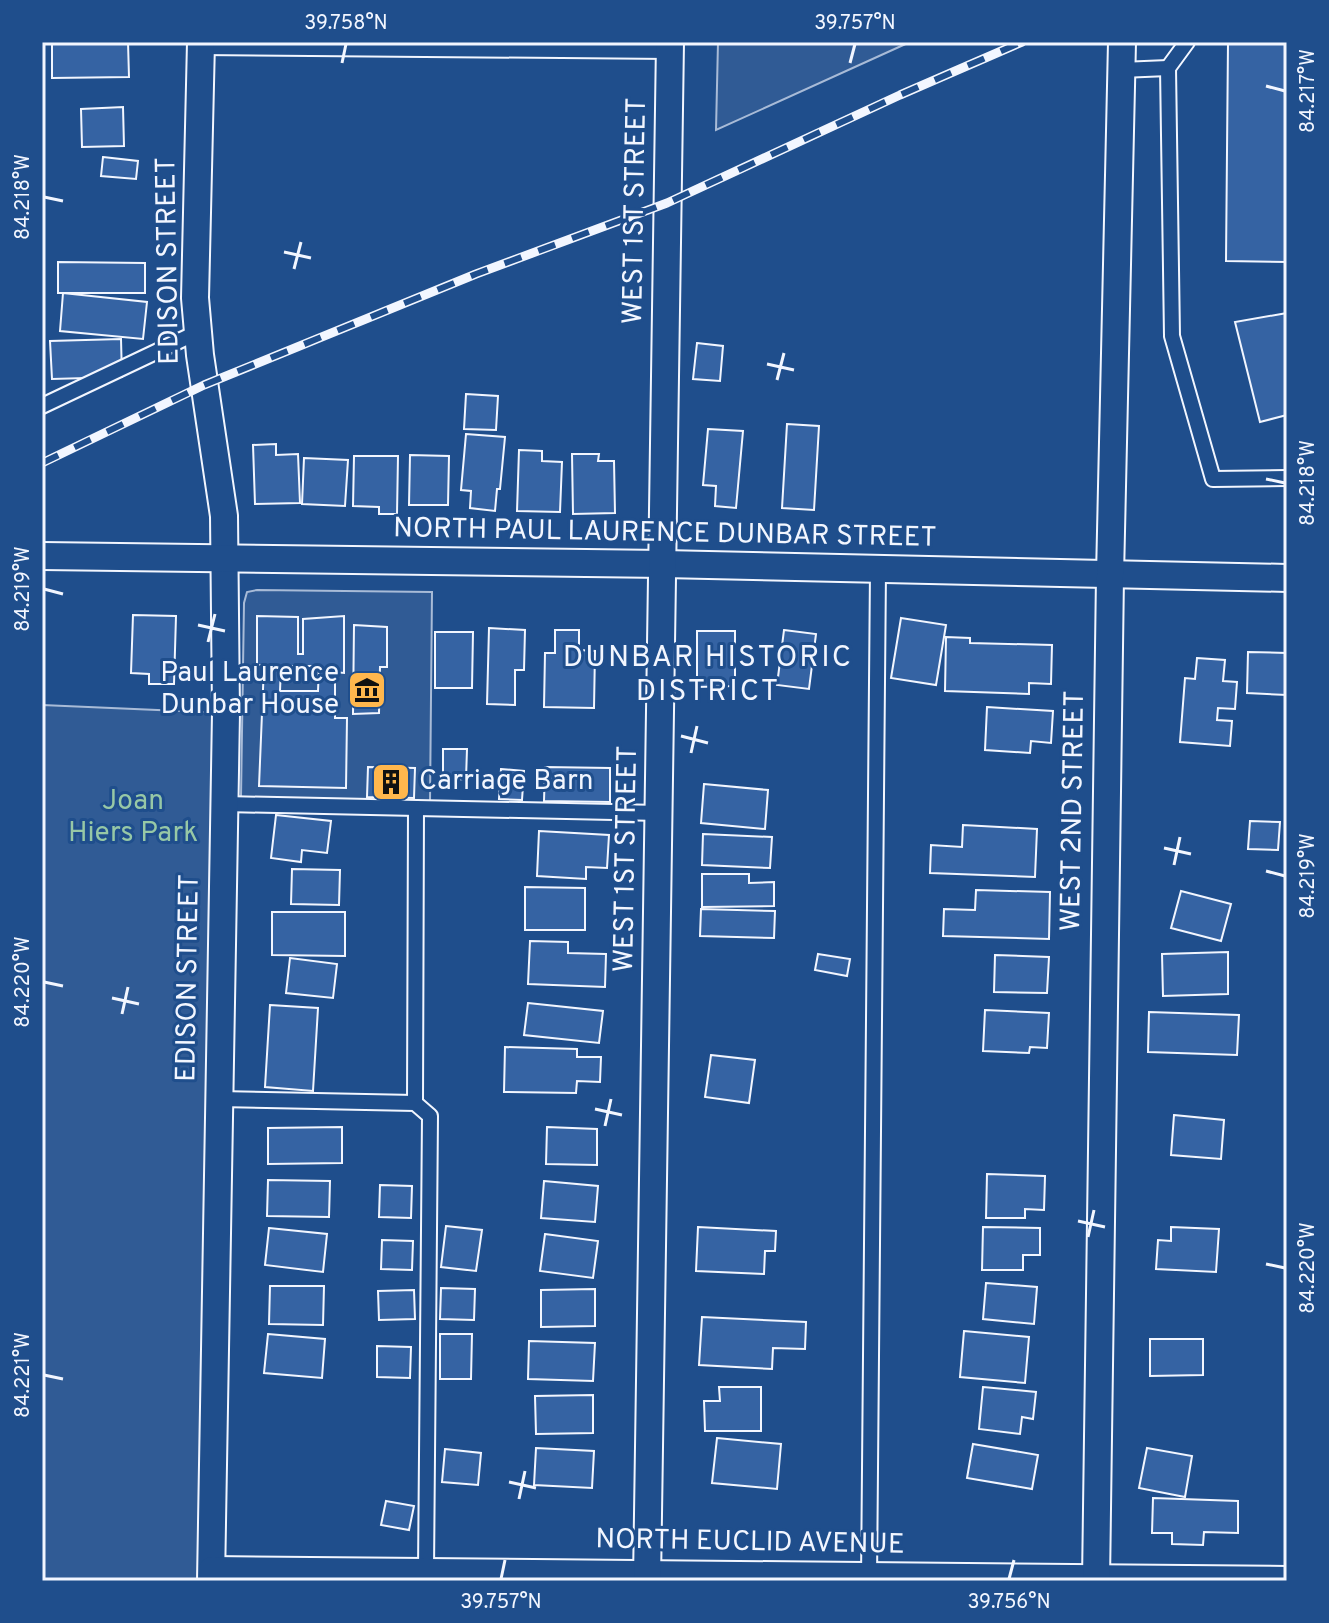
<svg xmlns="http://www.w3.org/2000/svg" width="1329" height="1623" font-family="Overpass,sans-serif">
<rect width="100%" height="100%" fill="#1f4e8c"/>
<g fill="#305b95" stroke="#a8bbd7" stroke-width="2">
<polygon points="718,42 910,42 716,130"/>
<polygon points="257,590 432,592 430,803 241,797 244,603 247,592"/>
<polygon points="42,705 226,713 211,1581 42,1581"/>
</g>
<g fill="#3563a3" stroke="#f2f6ff" stroke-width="2" fill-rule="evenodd">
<polygon points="52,42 128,42 129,77 52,78"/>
<polygon points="1228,42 1287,42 1287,262 1226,261"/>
<polygon points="123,107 124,146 82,147 81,109"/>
<polygon points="103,157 138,161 136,179 101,176"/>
<polygon points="58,262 145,263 145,293 58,293"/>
<polygon points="63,293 147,302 143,339 60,331"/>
<polygon points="1287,313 1287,415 1260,422 1235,322"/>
<polygon points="121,339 122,377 52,379 50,341"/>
<polygon points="697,343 723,346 720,381 693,379"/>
<polygon points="466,394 498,396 496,430 464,429"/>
<polygon points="787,424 819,426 814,510 782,508"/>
<polygon points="708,429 743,431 736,508 715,506 716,486 703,485"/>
<polygon points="466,434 505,437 500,489 497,489 495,511 470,508 471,491 461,490"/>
<polygon points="276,444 276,455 298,454 300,503 255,504 253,445"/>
<polygon points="519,450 542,451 542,461 562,462 560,512 517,511"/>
<polygon points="572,454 599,454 598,461 614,461 615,513 573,514"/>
<polygon points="410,455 449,456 448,505 409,505"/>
<polygon points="354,456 398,456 397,514 379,514 379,507 353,506"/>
<polygon points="304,458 348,460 345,506 302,504"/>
<polygon points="133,615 176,616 174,684 149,684 149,674 131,673"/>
<path d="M257,616L298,617V654H303V619L344,616V673L335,672V718H347L346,788L259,786L264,665H257ZM281,666H319L318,691H280Z"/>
<polygon points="901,618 946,625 936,685 891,678"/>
<polygon points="354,625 387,627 387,667 380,667 379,713 353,714"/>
<polygon points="489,628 525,630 524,670 515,670 515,705 487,704"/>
<polygon points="555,630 579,630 579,650 595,651 594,708 544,707 545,653 555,653"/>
<polygon points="784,630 816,634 809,689 777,685"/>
<polygon points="697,631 735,631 735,686 697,687"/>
<polygon points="435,632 473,632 472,688 435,688"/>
<polygon points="946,637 970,638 970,643 1052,645 1051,684 1029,683 1029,694 945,691"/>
<polygon points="1248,652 1287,653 1287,695 1247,693"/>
<polygon points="1197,658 1225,660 1223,681 1237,682 1235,709 1218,708 1217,720 1232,721 1230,746 1180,742 1185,678 1195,679"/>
<polygon points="987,707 1053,711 1051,743 1031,741 1030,753 985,750"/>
<polygon points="443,749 467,749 466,779 443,780"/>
<polygon points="368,767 415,768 414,798 367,797"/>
<polygon points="545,767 610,768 610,802 544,801"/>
<polygon points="501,769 524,771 522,800 499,799"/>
<polygon points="704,784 768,790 765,829 701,823"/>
<polygon points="276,815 331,821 327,853 302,850 301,862 271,858"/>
<polygon points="1250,821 1280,822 1278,850 1248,849"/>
<polygon points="963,825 1037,829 1035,877 930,873 931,845 962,847"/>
<polygon points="539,831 609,835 607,868 586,867 586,879 537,876"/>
<polygon points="703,834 772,837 770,868 702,865"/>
<polygon points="292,869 340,870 339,905 291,904"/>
<polygon points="702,874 749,874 749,883 774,882 774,906 702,907"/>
<polygon points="525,887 585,888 585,930 525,930"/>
<polygon points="976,890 1050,892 1049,939 943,936 944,909 975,910"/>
<polygon points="1181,891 1231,904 1221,941 1171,928"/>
<polygon points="701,909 775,911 774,938 700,936"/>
<polygon points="272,912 345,912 345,956 272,955"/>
<polygon points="530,941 568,942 568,953 606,954 605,987 528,984"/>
<polygon points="1228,952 1228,994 1163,996 1162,954"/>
<polygon points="818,954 850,959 847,976 815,970"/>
<polygon points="995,955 1049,957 1047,993 994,992"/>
<polygon points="290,958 337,964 333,998 286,993"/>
<polygon points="528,1003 603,1011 599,1043 524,1035"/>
<polygon points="270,1005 318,1008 313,1091 265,1087"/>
<polygon points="985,1010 1049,1013 1047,1048 1030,1047 1029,1053 983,1051"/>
<polygon points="1149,1012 1239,1015 1237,1055 1148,1052"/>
<polygon points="505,1047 577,1049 577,1057 601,1057 600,1082 577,1081 576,1093 504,1092"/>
<polygon points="711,1055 755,1060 749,1103 705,1097"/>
<polygon points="1174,1115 1224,1120 1221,1159 1171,1155"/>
<polygon points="342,1127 342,1163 268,1164 268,1128"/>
<polygon points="547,1127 597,1129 597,1165 546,1164"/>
<polygon points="987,1174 1045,1176 1044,1210 1025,1209 1025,1218 986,1218"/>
<polygon points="268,1180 330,1181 329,1217 267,1216"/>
<polygon points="544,1181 598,1186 595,1222 541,1218"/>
<polygon points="380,1185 412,1186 411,1218 379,1217"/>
<polygon points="446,1226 482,1230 476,1271 441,1267"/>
<polygon points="698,1227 776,1231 775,1251 765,1251 764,1274 696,1271"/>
<polygon points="983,1227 1040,1228 1040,1255 1023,1255 1023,1270 982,1270"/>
<polygon points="1171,1227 1219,1229 1216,1272 1156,1269 1158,1240 1171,1241"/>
<polygon points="269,1228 327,1234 323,1272 265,1265"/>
<polygon points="545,1234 598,1241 593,1278 540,1271"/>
<polygon points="382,1240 413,1241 412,1270 381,1269"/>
<polygon points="986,1283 1037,1287 1034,1324 983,1319"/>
<polygon points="270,1286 324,1286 323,1325 269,1324"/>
<polygon points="441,1288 475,1289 474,1320 440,1319"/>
<polygon points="595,1289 595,1326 541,1327 541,1290"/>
<polygon points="414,1290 415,1319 379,1320 378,1291"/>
<polygon points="702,1317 806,1322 805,1349 773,1348 772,1369 699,1365"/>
<polygon points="964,1331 1029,1337 1025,1383 960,1377"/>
<polygon points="268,1334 325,1339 322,1378 264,1373"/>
<polygon points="440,1334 472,1334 471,1379 440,1379"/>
<polygon points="1150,1339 1203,1339 1203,1375 1150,1376"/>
<polygon points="529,1341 595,1343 593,1381 528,1379"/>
<polygon points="377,1346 411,1347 410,1378 377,1377"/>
<polygon points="719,1387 761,1387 761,1431 705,1431 704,1401 720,1401"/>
<polygon points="983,1387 1036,1392 1033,1419 1022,1417 1020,1434 979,1429"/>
<polygon points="593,1395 593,1433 536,1434 535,1396"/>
<polygon points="717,1438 781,1444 777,1489 712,1483"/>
<polygon points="973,1444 1038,1455 1032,1489 967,1478"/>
<polygon points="536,1448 594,1451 592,1488 534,1485"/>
<polygon points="1147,1448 1192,1456 1185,1497 1139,1488"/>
<polygon points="445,1449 481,1453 478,1485 442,1482"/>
<polygon points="1153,1498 1238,1501 1238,1533 1204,1532 1203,1545 1172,1544 1172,1533 1152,1533"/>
<polygon points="386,1501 414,1506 409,1530 381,1525"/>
</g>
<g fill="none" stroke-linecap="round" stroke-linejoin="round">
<defs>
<g id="lane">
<polyline points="1187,42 1168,68 1172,336 1213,479 1287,478"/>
<polyline points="200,47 670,51"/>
<polyline points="1121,70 1168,68"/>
<polyline points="42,406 198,332"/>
<polyline points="225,804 660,813"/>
<polyline points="219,1099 415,1103 430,1116 426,1570"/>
<polyline points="415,1103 416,808"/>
<polyline points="869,1581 878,570"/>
</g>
<g id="street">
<polyline points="201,42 195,298 200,355 224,516 226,713 211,1581"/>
<polyline points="42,556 664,564 1287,578"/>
<polyline points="212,1570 1287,1580"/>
<polyline points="647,1581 670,42"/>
<polyline points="1096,1581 1110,576 1122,42"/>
</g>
</defs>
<use href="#lane" stroke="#f2f6ff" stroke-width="18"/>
<use href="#street" stroke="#f2f6ff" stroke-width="30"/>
<use href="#lane" stroke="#1f4e8c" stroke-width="14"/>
<use href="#street" stroke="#1f4e8c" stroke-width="26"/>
<defs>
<polyline id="rail" points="42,463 204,385 476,274 667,203 900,95 1022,42"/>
</defs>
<use href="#rail" stroke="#f2f6ff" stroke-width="9"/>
<use href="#rail" stroke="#1f4e8c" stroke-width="6" stroke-dasharray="18" stroke-linecap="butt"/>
</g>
<path fill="none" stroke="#f2f6ff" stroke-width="3" d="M342,63L346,44M850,63L855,44M1266,86L1285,91M44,197L63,201M284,252L311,258M294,269L301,242M767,364L794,370M777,380L784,353M1266,479L1285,483M44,589L63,594M198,625L225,631M208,642L215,614M681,736L708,743M691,753L697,726M1164,848L1191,854M1174,865L1180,837M1266,871L1285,876M44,982L63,986M112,998L139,1004M122,1014L128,987M595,1109L622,1115M605,1126L611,1099M1078,1221L1105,1227M1088,1237L1094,1210M1266,1264L1285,1268M44,1375L63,1379M509,1482L536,1488M519,1499L525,1471M501,1579L505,1560M1009,1579L1014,1560"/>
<defs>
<symbol id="museum-square" viewBox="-11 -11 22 22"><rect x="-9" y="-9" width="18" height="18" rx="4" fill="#ffb74d" stroke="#1f4e8c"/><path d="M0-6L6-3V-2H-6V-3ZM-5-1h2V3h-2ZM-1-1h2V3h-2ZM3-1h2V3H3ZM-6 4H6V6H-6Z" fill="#111"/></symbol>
<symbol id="building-square" viewBox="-11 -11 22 22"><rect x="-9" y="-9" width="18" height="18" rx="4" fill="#ffb74d" stroke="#1f4e8c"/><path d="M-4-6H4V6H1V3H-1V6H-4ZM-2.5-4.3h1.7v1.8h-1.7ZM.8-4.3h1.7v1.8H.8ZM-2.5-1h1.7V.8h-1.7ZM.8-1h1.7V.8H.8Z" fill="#111"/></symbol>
</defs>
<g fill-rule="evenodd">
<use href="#museum-square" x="345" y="668" width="44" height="44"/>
<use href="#building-square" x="369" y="760" width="44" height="44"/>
</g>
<g text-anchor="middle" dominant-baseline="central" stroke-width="6" stroke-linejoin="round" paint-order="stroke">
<g font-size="28" fill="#f2f6ff" stroke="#1f4e8c">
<text transform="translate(636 211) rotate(-89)">WEST 1ST STREET</text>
<text transform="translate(169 261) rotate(-91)">EDISON STREET</text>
<text transform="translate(665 534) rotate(1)">NORTH PAUL LAURENCE DUNBAR STREET</text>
<text transform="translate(1074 811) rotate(-89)">WEST 2ND STREET</text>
<text transform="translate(627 859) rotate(-89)">WEST 1ST STREET</text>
<text transform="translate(189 978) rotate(-89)">EDISON STREET</text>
<text transform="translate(750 1543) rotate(1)">NORTH EUCLID AVENUE</text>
</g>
<g font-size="28" fill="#f2f6ff" stroke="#1f4e8c" text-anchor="end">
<text x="339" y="674">Paul Laurence<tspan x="339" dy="32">Dunbar House</tspan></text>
<text x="419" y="782" text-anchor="start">Carriage Barn</text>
</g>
<g font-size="28" fill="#97c8a6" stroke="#1f4e8c">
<text x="133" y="802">Joan<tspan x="133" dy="32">Hiers Park</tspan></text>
</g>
<g font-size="30" letter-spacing="2" fill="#f2f6ff" stroke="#1f4e8c">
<text x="708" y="658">DUNBAR HISTORIC<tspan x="708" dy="34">DISTRICT</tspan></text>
</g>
</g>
<rect width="1329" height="1623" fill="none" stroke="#1f4e8c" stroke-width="88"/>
<rect x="44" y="44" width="1241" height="1535" fill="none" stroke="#f2f6ff" stroke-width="3"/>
<g font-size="20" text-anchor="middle" fill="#f2f6ff">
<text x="346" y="29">39.758°N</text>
<text x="855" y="29">39.757°N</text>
<text transform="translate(1307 91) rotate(-90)" y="7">84.217°W</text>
<text transform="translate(22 197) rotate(-90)" y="7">84.218°W</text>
<text transform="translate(1307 483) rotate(-90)" y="7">84.218°W</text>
<text transform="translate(22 589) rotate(-90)" y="7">84.219°W</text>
<text transform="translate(1307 876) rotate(-90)" y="7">84.219°W</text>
<text transform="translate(22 982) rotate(-90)" y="7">84.220°W</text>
<text transform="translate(1307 1268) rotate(-90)" y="7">84.220°W</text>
<text transform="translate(22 1375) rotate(-90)" y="7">84.221°W</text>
<text x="501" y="1608">39.757°N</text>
<text x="1009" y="1608">39.756°N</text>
</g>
</svg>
